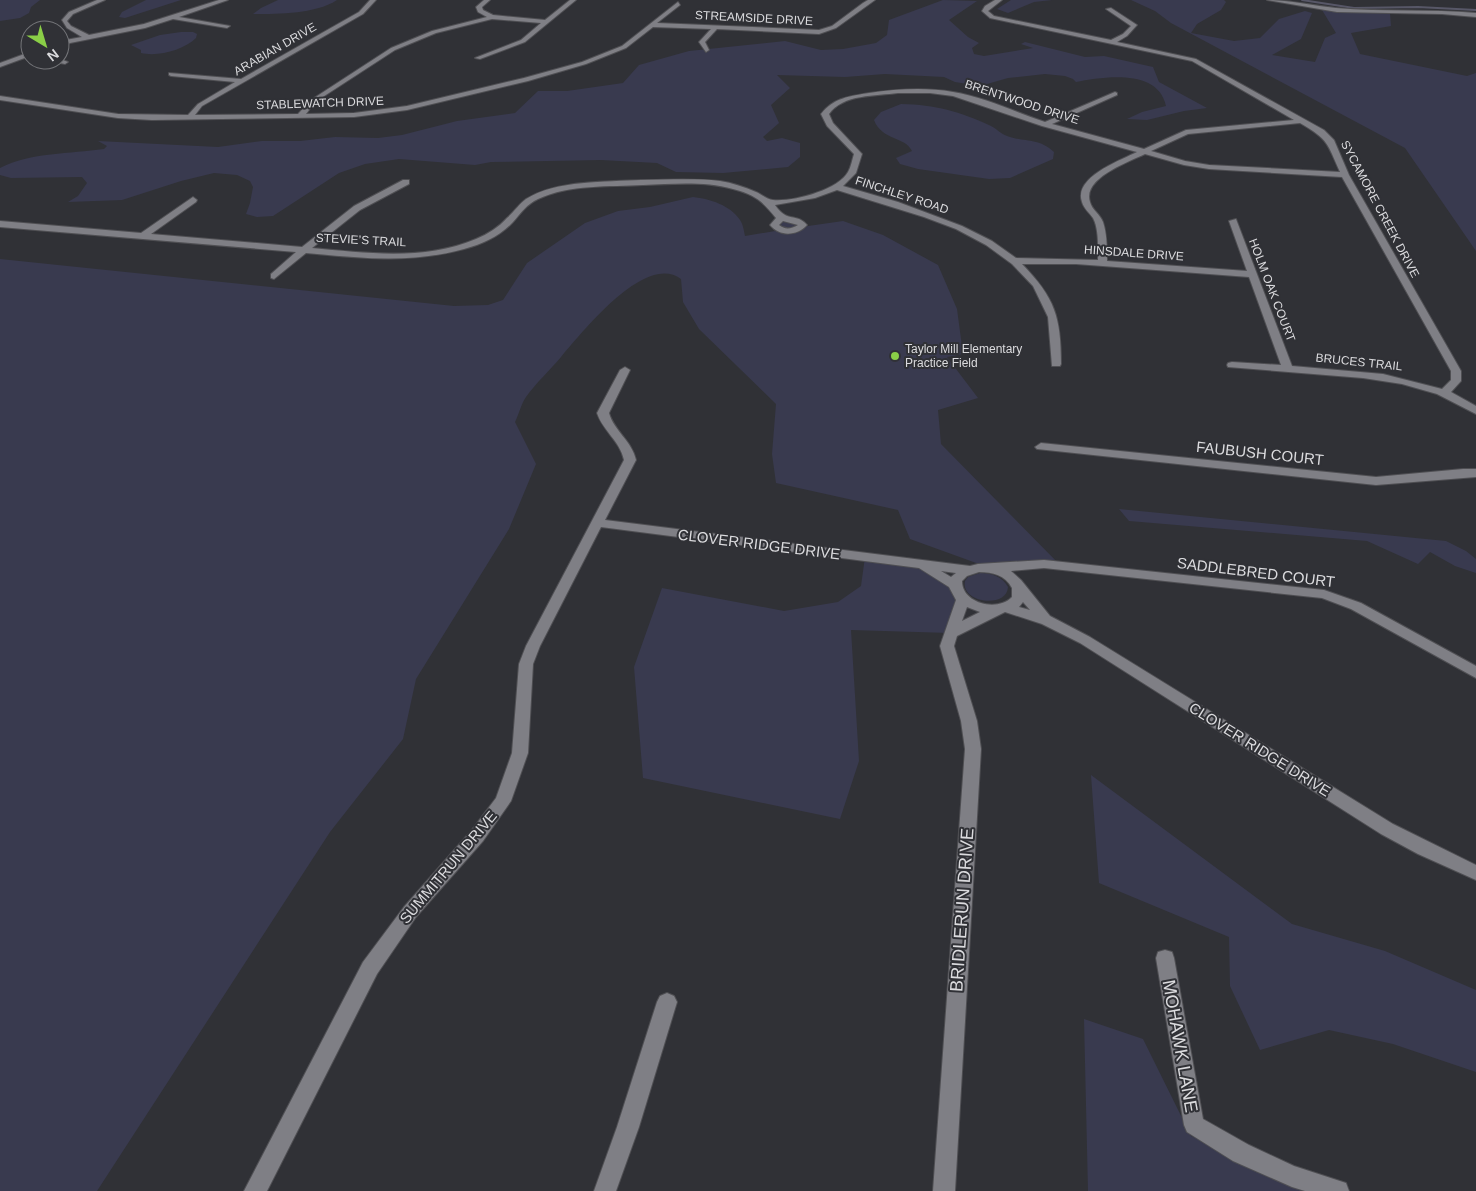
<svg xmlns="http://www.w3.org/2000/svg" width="1476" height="1191" font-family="Helvetica,sans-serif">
<rect width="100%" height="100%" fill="#303136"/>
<g fill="#393a4f">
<polygon points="0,0 40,0 31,7 29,13 20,18 0,21"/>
<polygon points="146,0 181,0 125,18 119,17 122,12"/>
<path d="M278,0H337C316,14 278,14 253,14L261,8Z"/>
<path d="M943,0L977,1L949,20L968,37L979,43L972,48L974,54L984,56L1033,48L1021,44L1025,42L1085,57L1104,56L1153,67L1159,82L1207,108L1184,111L1147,120L1127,119L1142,112L1166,106C1158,68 1103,77 1076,82L1073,79L1065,76L1045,74L1008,78L980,86L955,82L944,77L885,74L845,77L777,75L790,88L771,105L779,123L763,137L767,141L782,138L800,143V157L788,167L723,173L676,172L657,163L601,160L491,162L475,165L399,159L365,164L339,173L273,216L257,217L246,214L250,203L253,187L250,181L237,175L214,173L181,181L122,200L68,202L78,196L87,183L82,177L11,178L0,175V168C31,152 70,154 104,149L107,146L98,141L218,147L262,141H300L335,137L378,138L402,135L457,121L515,113L538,91H567L623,83L639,65L689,51L785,41L821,50L843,49L876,43L887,35L889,20Z"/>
<polygon points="1011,0 1052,0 1034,2 1008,13 997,9"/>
<polygon points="1131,0 1224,0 1226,2 1221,10 1197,24 1191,33 1234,41 1260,38 1279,19 1305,11 1312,13 1301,39 1272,55 1315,62 1325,38 1336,33 1322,10 1390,13 1391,26 1351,33 1360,54 1467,76 1476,73 1476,251 1405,148 1171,23 1155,11"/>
<path d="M181,32H193L197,34L196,38C184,50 158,57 141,53V50L131,45L160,35Z"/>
<path d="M901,104C936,105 959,111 991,126C997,129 1001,134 1007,136C1026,143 1037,137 1054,152L1053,159L1010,178L989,179L918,169L900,164L896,158L912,151C905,136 882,141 874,120L881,112Z"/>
<path d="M693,197C710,199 730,205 740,220C743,224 744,231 745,236L787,229L780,226L783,221L797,225L794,228L843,221L883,235L938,265L957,309L963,354L947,357L978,398L938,410L941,444L1061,566L990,568L910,539L898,510L776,483L772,454L776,404L699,329L683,302L681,279C645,252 582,333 561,357C550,370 536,383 526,397C521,404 519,414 515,422L536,464L509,529L416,679L403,739L330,832L97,1191H0V259L454,306L488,305L503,300L527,263L585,223L618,211L650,207Z"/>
<polygon points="1119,509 1446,541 1466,551 1476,559 1476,573 1455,566 1430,552 1418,564 1367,541 1129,521"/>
<polygon points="865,557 920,564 954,584 963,600 950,633 851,630 859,761 840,819 643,778 634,667 662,588 784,611 838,602 861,586"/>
<path d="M980,573C991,573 1002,576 1008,587C1007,609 960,603 965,581L968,577Z"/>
<polygon points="1091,775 1292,924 1385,951 1476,990 1476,1072 1393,1044 1329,1030 1260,1050 1230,986 1229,937 1099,883"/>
<polygon points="1084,1019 1143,1039 1191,1136 1315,1191 1088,1191"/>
</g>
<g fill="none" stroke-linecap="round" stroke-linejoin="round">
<polyline stroke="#575767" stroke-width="2" points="1302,0 1354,8 1418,7 1476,10"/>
<defs>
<g id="minor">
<polygon points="97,0 105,0 73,14 67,21 71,26 89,35 144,24 219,0 228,0 179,17 230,26 227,28 173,19 145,28 60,45 60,41 82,37 67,28 62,20 69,12"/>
<polygon points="370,0 376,0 363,14 202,106 195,115 298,114 311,100 391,48 432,31 487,17 478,12 476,7 484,0 490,0 482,7 483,10 493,15 545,20 570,0 576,0 525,42 480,59 475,58 521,40 541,23 492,19 436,33 395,50 315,102 306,114 354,113 407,106 524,78 582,62 622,46 678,2 680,5 657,23 819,30 832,26 863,3 868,0 875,0 836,28 819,34 717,29 705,42 709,50 706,52 699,42 711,29 653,27 626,48 586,64 528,81 407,110 354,117 152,120 118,118 0,100 0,96 118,114 188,115 198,104 235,82 171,76 169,75 169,73 241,79 359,12"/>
<path d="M995,0H1002L988,11L994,16L1111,40L1123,34L1131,26L1106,9L1111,8L1137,25L1127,36L1117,42L1196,59L1324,130L1334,140L1349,175L1461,371V381L1451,392L1476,406V414L1437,394L1402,384L1363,378L1228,367L1227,365L1228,363L1232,362L1281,365L1249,277L1076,264H1022C1055,298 1061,317 1061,364L1060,366H1052L1048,317L1033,286L1012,264L986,245L956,229L924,217L837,190L815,198L775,205C788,224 796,212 807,225C797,236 780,237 770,225L776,218C762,201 756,195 733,189C704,181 673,184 643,185C609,187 570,184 538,199C527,204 521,213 513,222C500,236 483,244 464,249C409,264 362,258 306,253L274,279L271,278V274L296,252L0,227V221L141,233L193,197L197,200L196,202L151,234L302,247L354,206L403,180H409V184L360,210L312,248C366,253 425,261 476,239C488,234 499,227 507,218C514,212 519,204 526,199C556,180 606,182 641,180C667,180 693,178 720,181C732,183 745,187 756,192C761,194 768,200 773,200C793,202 838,190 848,172C851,167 852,160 854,154L827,126L821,114C833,98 850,96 869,93C897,89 925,87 953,92C984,97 1015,112 1045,122L1115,92L1117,93V95L1052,124L1144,149L1186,130L1294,120L1192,61L990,18L982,11L985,6ZM898,93H930L953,96L1042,126L1137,152C1121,160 1073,177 1082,202C1084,209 1089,212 1093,218C1099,229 1098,247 1098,260L1016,258L992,241L962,226L898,202L843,186L856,173L862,154L833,123L829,114C843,94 876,96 898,93ZM1300,123C1329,140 1327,143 1340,172L1209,165L1185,161L1151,151L1188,134ZM1145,154L1184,165L1209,169L1342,177L1451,371V380L1442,389L1383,374L1292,366L1236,219L1229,221L1247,271L1107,261C1107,248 1107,234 1103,222C1100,214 1092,210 1090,202C1082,178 1129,162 1145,154ZM783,221L798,225C791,229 785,230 779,225Z"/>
<polygon points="30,52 30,56 0,67 0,63"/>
<polygon points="45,60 60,59 68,62 65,64"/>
<path d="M625,367L630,370L609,413C614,431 632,441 636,460L605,520L970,566L978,564L1044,560L1324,590L1361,603L1476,666V678L1351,609L1322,598L1044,568L1011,571L1021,580L1050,616L1090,637L1393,824L1476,865V880L1418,854L1381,834L1080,643L1042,624L1005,612L957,636L954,646L977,721L981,749L955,1191H933L965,749L961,721L940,646L956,600L949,587L919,568L601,527L540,646L533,664L528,753L511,801L483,841L416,917L377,974L267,1191H244L363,962L404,907L471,831L496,798L512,753L519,664L526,646L624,460C620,441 603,431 597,413L620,370ZM941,571L956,573L951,577ZM979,572C993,572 1005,575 1012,588V597C998,612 962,604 962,581L967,576ZM1023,602L1030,610L1019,607ZM967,607L980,612L962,621Z"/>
<polygon points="1041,443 1376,477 1463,469 1476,469 1476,477 1376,485 1037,449 1035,447"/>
<polygon points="1165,950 1172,952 1174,958 1203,1119 1249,1145 1294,1166 1346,1183 1349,1191 1305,1191 1292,1187 1233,1161 1187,1132 1184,1125 1156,958 1158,952"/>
<polygon points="667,993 674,996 677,1002 639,1127 616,1191 594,1191 617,1127 657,1002 660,996"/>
</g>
<path id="secondary" d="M1267,0C1291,0 1313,6 1336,8C1383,12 1430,9 1476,13V17L1442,14L1337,12Z"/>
</defs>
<use href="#minor" stroke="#4f4f53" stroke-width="2"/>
<use href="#secondary" stroke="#4f4f53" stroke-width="2"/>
<use href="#minor" fill="#7f7f85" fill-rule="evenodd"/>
<use href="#secondary" fill="#7f7f85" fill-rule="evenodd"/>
</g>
<circle fill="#8ace47" stroke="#303136" stroke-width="2" cx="895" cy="356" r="5"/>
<g text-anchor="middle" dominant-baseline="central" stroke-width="4" stroke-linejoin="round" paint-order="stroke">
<g font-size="12" fill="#dbdbde" stroke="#303136">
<text transform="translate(754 18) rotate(3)">STREAMSIDE DRIVE</text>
<text transform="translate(275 49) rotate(-30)">ARABIAN DRIVE</text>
<text transform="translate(1022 102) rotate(18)">BRENTWOOD DRIVE</text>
<text transform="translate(320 103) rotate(-2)">STABLEWATCH DRIVE</text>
<text transform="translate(902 195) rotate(18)">FINCHLEY ROAD</text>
<text transform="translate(1380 209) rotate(62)">SYCAMORE CREEK DRIVE</text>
<text transform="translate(361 240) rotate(3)">STEVIE’S TRAIL</text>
<text transform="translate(1134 253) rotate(4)">HINSDALE DRIVE</text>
<text transform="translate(1272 290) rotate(69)">HOLM OAK COURT</text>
<text transform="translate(1359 362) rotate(6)">BRUCES TRAIL</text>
</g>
<g font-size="12" fill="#dbdbde" stroke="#303136" text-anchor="start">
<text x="905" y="349">Taylor Mill Elementary<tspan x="905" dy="14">Practice Field</tspan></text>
</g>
<g font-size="15" fill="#dbdbde" stroke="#303136">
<text transform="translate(1260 453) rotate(6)">FAUBUSH COURT</text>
<text transform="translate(759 544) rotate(7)">CLOVER RIDGE DRIVE</text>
<text transform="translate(1256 572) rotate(7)">SADDLEBRED COURT</text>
<text transform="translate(1260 749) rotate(32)">CLOVER RIDGE DRIVE</text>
<text transform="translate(448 867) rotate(-50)">SUMMITRUN DRIVE</text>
</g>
<g font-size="18" fill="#dbdbde" stroke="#303136">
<text transform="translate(962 910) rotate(-86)">BRIDLERUN DRIVE</text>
<text transform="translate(1180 1046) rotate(80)">MOHAWK LANE</text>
</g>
</g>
<g transform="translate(45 45) rotate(142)"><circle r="24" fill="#303136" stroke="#747579"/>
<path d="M0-4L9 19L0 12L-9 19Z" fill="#8ace47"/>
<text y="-8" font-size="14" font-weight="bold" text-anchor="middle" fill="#dbdbde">N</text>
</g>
</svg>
